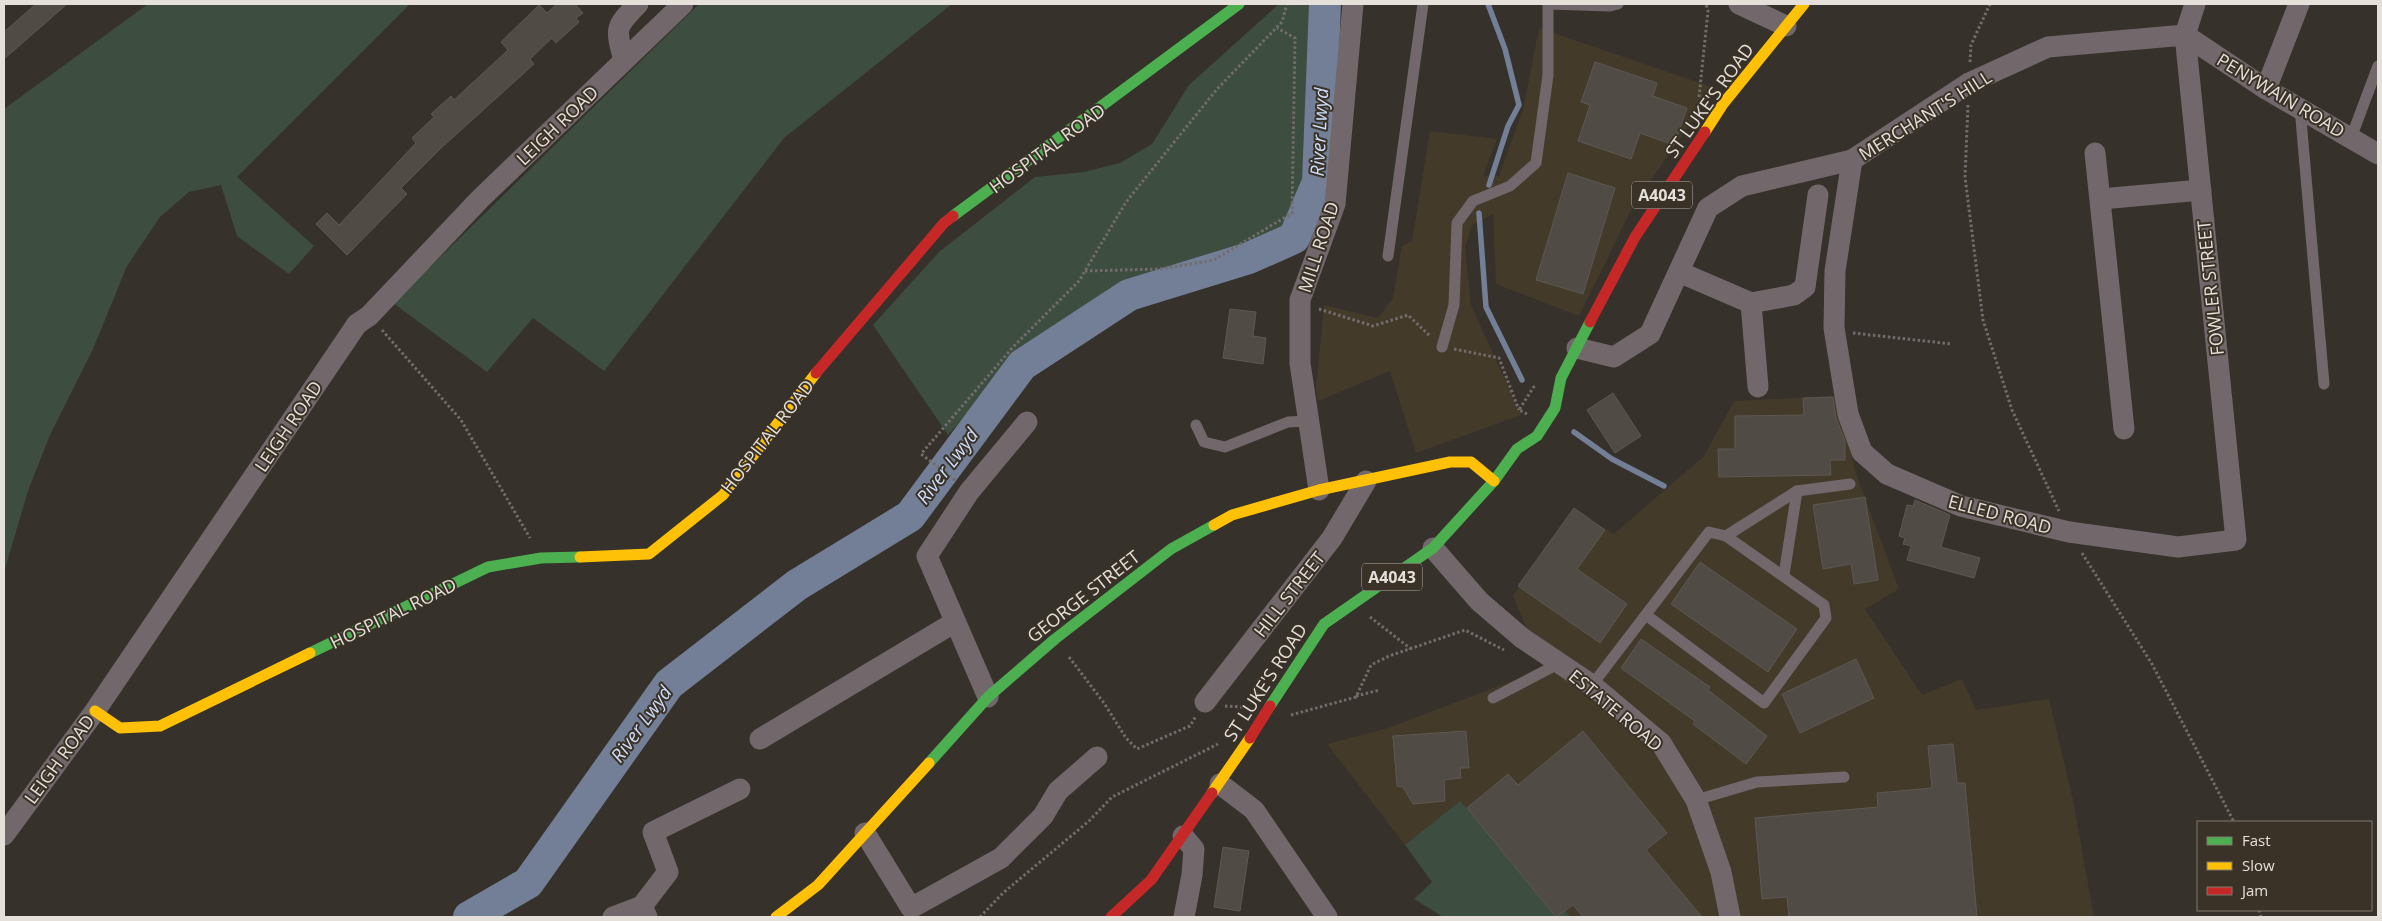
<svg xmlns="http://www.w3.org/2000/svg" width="2382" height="921" font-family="'Open Sans',sans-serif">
<rect width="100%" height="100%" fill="#36312b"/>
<g fill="#443a2a">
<polygon points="1539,28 1715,88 1633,206 1579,316 1496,284 1493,214 1472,225 1465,247 1471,305 1521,415 1416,453 1390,371 1318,401 1316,390 1324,305 1378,318 1393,298 1402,246 1412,241 1430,131 1497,139 1483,176 1499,176 1523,110"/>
<polygon points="1838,396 1856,474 1899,589 1865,609 1922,695 1962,679 1976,710 2049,699 2073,800 2094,917 1571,917 1460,801 1405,845 1327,744 1388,728 1544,669 1513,596 1545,547 1574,510 1614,534 1704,456 1734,401"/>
</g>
<g fill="#3d4d40">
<polygon points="148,4 410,4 237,177 314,246 289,274 237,236 221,185 189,192 160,217 127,266 93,349 50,435 28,491 4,572 4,109"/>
<polygon points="699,4 952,4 784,138 604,371 533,318 487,372 393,303"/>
<polygon points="1279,4 1310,4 1303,202 1285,230 1215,264 1135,283 1037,337 948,435 873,325 939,252 1035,177 1084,172 1120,163 1152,144 1189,85"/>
<polygon points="1460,801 1571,917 1443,917 1414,899 1432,882 1405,845"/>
</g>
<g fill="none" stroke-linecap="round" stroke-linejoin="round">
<g stroke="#727f96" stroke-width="5.5">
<polyline points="1488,4 1505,49 1519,105 1508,126 1489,185"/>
<polyline points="1479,213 1486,307 1522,380"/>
<polyline points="1574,432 1612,459 1664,486"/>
</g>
<polyline stroke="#727f96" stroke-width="32" points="469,917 528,883 669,684 797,585 910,516 1022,365 1129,295 1249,258 1294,238 1318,182 1325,4"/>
</g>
<g fill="#504b44" stroke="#5c5853">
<polygon points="36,4 67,4 4,59 4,32"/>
<polygon points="557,4 575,4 583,13 576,18 579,22 556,43 552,38 530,59 534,64 439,150 401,188 407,194 347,255 316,224 327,213 339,225 416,143 412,138 434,117 431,114 451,96 454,100 508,50 501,42 539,5 547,13"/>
<polygon points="1595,62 1657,83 1653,96 1687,108 1674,145 1640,133 1631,159 1578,141 1590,105 1581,102"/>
<polygon points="1568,173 1615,188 1583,294 1536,280"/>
<polygon points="1230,309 1256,312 1253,336 1266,338 1263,364 1223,358"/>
<polygon points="1613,393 1641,436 1615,453 1587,410"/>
<polygon points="1833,397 1836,418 1845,441 1845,460 1830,460 1831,475 1719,477 1718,449 1735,449 1735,416 1804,415 1803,398"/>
<polygon points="1865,497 1878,580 1854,584 1851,564 1823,569 1813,505"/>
<polygon points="1915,500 1950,515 1941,547 1980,558 1974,578 1907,560 1911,546 1903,544 1905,538 1899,536 1907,505 1913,506"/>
<polygon points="1574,508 1605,530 1577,569 1627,604 1600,643 1518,586"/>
<polygon points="1700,562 1797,629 1768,672 1671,604"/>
<polygon points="1641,639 1710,687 1708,690 1767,736 1746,764 1693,724 1695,721 1621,668"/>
<polygon points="1856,659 1874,698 1800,733 1782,694"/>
<polygon points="1466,731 1469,768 1460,768 1461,778 1444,780 1445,801 1413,804 1403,787 1397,786 1393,736"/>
<polygon points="1583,731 1667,833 1646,850 1702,917 1583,917 1573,905 1556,917 1467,808 1508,774 1518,785"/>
<polygon points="1953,744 1957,783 1965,783 1977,917 1789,917 1787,897 1762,899 1755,818 1878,807 1877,793 1932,788 1928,746"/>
<polygon points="1223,847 1249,851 1240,911 1214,907"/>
</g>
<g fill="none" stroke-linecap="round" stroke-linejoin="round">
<g stroke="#726c6c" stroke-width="3" stroke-dasharray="2.5 2.5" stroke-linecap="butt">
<polyline points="1970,62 1971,45 1990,4"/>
<polyline points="1699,97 1708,11 1706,4"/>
<polyline points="1968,105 1965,177 1983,320 2012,410 2059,511"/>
<polyline points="1085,271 1160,269 1214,260 1292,213 1295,38 1277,28"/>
<polyline points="1319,309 1373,326 1408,315 1430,336"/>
<polyline points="382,330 461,420 530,538"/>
<polyline points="1853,333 1952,344"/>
<polyline points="1454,349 1499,358 1519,410"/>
<polyline points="1527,414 1519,410 1535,385"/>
<polyline points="955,480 921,454 1013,347 1079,281 1126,202 1217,89 1282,22 1287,4"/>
<polyline points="2082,553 2152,664 2234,822"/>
<polyline points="1370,617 1411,649"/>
<polyline points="1069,657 1104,703 1126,738 1137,749 1190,726 1196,716"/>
<polyline points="1356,696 1380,690"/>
<polyline points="1225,706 1244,707"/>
<polyline points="1291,715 1356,697 1371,665 1389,656 1465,630 1504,650"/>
<polyline points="2259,910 2261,917"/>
<polyline points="980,917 1003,893 1089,821 1112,797 1218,744"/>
</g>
<g stroke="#72686c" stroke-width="11">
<polyline points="2300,108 2324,384"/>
<polyline points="2351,138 2378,66"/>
<polyline points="1388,256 1423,4"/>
<polyline points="1442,347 1454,305 1457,223 1473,201 1510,186 1536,163 1548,75 1548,4 1610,6 1618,4"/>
<polyline points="1196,425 1204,442 1225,447 1288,422 1308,421"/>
<polyline points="1784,575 1797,491"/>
<polyline points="1646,615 1764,703 1826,618 1824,605 1726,536"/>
<polyline points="1592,685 1709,532 1726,536 1797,491 1850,484"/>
<polyline points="1493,698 1560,663"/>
<polyline points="1696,800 1757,782 1844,777"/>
</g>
<g stroke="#72686c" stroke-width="21">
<polyline points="1739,4 1786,26"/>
<polyline points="2185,35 2266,89 2378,154"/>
<path d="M624,60C615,28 615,27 638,4"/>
<polyline points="2266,89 2299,4"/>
<polyline points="2095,153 2124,429"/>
<polyline points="1852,160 1835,271 1834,328 1848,414 1862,452 1887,474 1961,506 2069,532 2178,547 2236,540 2185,35 2195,4"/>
<polyline points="2101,199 2201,190"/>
<polyline points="1679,272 1751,303 1794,295 1805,287 1818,195"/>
<polyline points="1751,303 1758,387"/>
<polyline points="1577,348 1614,357 1650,334 1708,208 1742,186 1852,160 1969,83 2048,47 2185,35"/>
<polyline points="1319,490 1300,363 1300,300 1335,204 1353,4"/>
<polyline points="1433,548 1479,601 1522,638 1592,685 1661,743 1696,800 1721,872 1730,917"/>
<polyline points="988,697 927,556 969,492 1027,422"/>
<polyline points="1205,702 1332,538 1366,481"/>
<polyline points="760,739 955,622"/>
<polyline points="1220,784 1254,810 1327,917"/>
<polyline points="865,833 911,908 1001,858 1043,816 1058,791 1097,757"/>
<polyline points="4,835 95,711 357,324 369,316 480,199 683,4"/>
<polyline points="1183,836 1194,849 1192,875 1184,917"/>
<polyline points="642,906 668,872 653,832 740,789"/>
<polyline points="613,917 642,906 647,917"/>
</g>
<g stroke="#4caf50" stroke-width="11">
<polyline points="953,216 1239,4"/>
<polyline points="310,653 488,567 541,558 580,557"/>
<polyline points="1270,706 1324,624 1433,548 1494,481 1517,449 1537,436 1555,408 1561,378 1590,322"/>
<polyline points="929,763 988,697 1055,639 1171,549 1214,525"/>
</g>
<g stroke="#ffc107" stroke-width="11">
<polyline points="1705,132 1723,104 1804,4"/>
<polyline points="1214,525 1232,515 1319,490 1450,462 1471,462 1494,481"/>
<polyline points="580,557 649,554 723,495 816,373"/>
<polyline points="95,711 120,728 160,726 310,653"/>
<polyline points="1212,793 1250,738"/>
<polyline points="776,917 818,885 929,763"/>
</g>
<g stroke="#c62828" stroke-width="11">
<polyline points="1590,322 1635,237 1705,132"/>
<polyline points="816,373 944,223 953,216"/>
<polyline points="1111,917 1151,880 1212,793"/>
</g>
<polyline stroke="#c62828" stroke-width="11" points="1250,738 1270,706"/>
</g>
<g text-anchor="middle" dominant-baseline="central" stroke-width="4" stroke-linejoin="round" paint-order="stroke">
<g fill="#3a3227" stroke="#b2aca4" stroke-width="1">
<rect x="1632" y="181.5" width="60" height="27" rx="4"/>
<rect x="1362" y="563.5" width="60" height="27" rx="4"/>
</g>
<g font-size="16" font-weight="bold" fill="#e5e0d9">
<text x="1662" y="195">A4043</text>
<text x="1392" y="577">A4043</text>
</g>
<g font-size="18" fill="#e5e0d9" stroke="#3a3227">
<text transform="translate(2281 95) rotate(31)">PENYWAIN ROAD</text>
<text transform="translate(1709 100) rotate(-54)">ST LUKE'S ROAD</text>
<text transform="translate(1925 115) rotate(-32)">MERCHANT'S HILL</text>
<text transform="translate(557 125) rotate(-44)">LEIGH ROAD</text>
<text transform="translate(1047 148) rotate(-36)">HOSPITAL ROAD</text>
<text transform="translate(1318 247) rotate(-72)">MILL ROAD</text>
<text transform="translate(2210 288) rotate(-96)">FOWLER STREET</text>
<text transform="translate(288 426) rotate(-56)">LEIGH ROAD</text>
<text transform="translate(767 436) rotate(-52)">HOSPITAL ROAD</text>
<text transform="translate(2000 514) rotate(15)">ELLED ROAD</text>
<text transform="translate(1289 594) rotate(-52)">HILL STREET</text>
<text transform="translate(1083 596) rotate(-38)">GEORGE STREET</text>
<text transform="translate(393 613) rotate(-26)">HOSPITAL ROAD</text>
<text transform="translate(1265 682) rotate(-57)">ST LUKE'S ROAD</text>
<text transform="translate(1616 710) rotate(40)">ESTATE ROAD</text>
<text transform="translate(59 759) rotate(-54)">LEIGH ROAD</text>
</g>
<g font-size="19" font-style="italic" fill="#cedefb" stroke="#3a3227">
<text transform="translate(1319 132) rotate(-87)">River Lwyd</text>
<text transform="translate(947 466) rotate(-53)">River Lwyd</text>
<text transform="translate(641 724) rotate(-54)">River Lwyd</text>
</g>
</g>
<rect width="2382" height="921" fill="none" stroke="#e5e0d9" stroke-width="10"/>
<rect x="2197" y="821" width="175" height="90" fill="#3a3227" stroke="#7e786e"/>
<rect x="2207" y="837" width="25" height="8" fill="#4caf50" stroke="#7e786e"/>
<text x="2242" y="846" font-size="15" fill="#e5e0d9">Fast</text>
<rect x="2207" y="862" width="25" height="8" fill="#ffc107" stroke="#7e786e"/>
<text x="2242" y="871" font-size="15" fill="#e5e0d9">Slow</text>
<rect x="2207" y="887" width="25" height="8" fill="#c62828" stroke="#7e786e"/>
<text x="2242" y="896" font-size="15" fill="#e5e0d9">Jam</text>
</svg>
